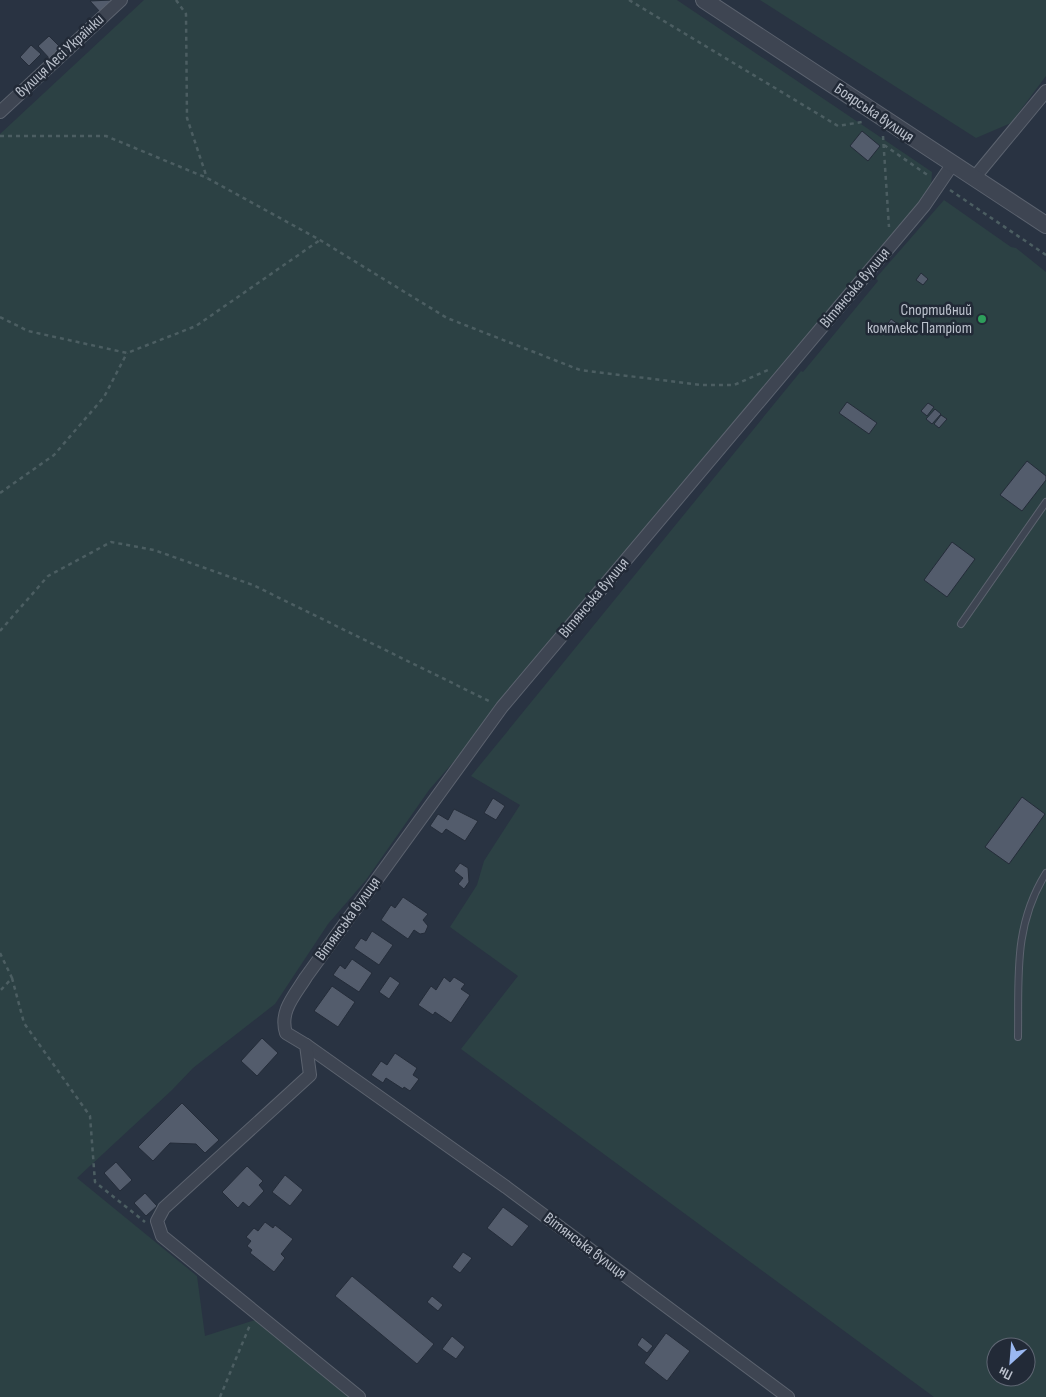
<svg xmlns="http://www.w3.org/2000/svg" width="1046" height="1397" font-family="'Sofia Sans Condensed',sans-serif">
<rect width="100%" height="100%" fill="#293342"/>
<g fill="#2c4144" fill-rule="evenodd">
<polygon points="144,0 677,0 932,172 930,205 682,500 429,790 366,880 328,924 275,1004 193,1068 172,1090 77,1178 197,1276 205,1336 255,1320 351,1397 0,1397 0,134"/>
<polygon points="760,0 1046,0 1046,76 1011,123 976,138"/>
<path d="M944,200L1011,247L1016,248L1046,272V1397H934L461,1049L518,976L450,927L477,885L484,861L520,805L471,776L801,371L803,372L878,281L876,278ZM996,1347H1026V1377H996Z"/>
</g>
<g fill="#535c6c" stroke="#242c39">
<polygon points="112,0 114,2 101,13 90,1"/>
<polygon points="49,36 61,48 50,59 38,46"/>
<polygon points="31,45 41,54 29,66 20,57"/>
<polygon points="862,131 880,146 868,161 850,146"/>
<polygon points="921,273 928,279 923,285 916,280"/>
<polygon points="891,319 898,324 893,331 886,326"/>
<polygon points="847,402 877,423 869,434 839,413"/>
<polygon points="928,403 934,407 927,416 921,411"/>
<polygon points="935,409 941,414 932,424 926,419"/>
<polygon points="941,415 947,419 939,428 934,424"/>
<polygon points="1027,461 1046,476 1046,480 1022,511 1000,495"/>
<polygon points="952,542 975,559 947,597 924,580"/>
<polygon points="1022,797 1045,814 1009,864 985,847"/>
<polygon points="493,798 505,806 496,820 484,813"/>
<polygon points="454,809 478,821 465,841 446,829 442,834 430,826 438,814 448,820"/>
<polygon points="460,863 468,868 469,882 464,889 458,884 463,878 454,871"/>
<polygon points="403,897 428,914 423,920 428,926 425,933 420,934 414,930 408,939 381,920 391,905 395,908"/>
<polygon points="372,931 393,945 379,965 354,948 361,938 366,941"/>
<polygon points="352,959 372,973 359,992 333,975 340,965 345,969"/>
<polygon points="390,976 400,983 389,999 379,992"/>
<polygon points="444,977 450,982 454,977 465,984 461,989 470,995 451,1023 435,1012 433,1015 418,1005 431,986 436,990"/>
<polygon points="332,986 355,1002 338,1027 314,1011"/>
<polygon points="262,1038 278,1053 257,1076 241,1061"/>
<polygon points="395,1053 417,1068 413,1075 419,1079 410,1091 404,1087 403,1089 386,1078 383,1083 371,1075 381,1061 387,1065"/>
<polygon points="182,1103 219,1140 205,1153 196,1144 170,1143 153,1161 138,1147"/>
<polygon points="116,1162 132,1180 120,1191 104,1173"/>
<polygon points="247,1166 263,1181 259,1185 264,1191 249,1207 243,1202 238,1208 222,1192"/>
<polygon points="285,1175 303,1190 290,1206 272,1192"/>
<polygon points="145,1193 157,1206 146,1216 134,1203"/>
<polygon points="503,1207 529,1226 512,1247 487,1228"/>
<polygon points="265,1222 273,1228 275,1225 293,1239 281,1254 285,1258 274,1272 250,1253 252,1250 247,1246 251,1241 246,1237 254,1228 258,1231"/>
<polygon points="463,1252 472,1258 460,1273 452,1267"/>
<polygon points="352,1276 434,1344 417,1364 335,1296"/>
<polygon points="432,1296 443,1305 438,1311 427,1302"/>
<polygon points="666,1333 690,1351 667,1381 644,1363"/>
<polygon points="452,1336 465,1347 456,1359 442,1349"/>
<polygon points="642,1337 653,1346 647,1353 637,1345"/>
</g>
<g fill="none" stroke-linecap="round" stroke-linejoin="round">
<defs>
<g id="service">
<polyline points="961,624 1046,502"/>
<path d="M1018,1037C1019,977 1013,926 1046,873"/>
</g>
<g id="minor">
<polyline points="0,112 121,0"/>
<polyline points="974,178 1046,91"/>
<polyline points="306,1045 506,1187 788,1397"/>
<path d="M359,1397L162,1236L157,1221L164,1208L310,1075L306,1045L286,1033C279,1011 295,995 306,977L502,707L924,206L952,165"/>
</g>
<polyline id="tertiary" points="704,0 1046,225"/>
</defs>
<use href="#service" stroke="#5c636f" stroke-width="8"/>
<use href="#minor" stroke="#5c636f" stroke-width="14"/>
<use href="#tertiary" stroke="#5c636f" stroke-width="18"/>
<g stroke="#4c5e62" stroke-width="2.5" stroke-dasharray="4 4" stroke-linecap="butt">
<polyline points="176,0 186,14 187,118 207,178"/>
<polyline points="629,0 838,126 862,122"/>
<polyline points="0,136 106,136 207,178 320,240 447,318 580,370 701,385 734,385 768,370"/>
<polyline points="883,136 889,227"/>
<polyline points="884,145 929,176"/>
<polyline points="950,190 1046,255"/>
<polyline points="0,317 28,331 127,353 196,326 320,240"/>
<polyline points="0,493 54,455 104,397 127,353"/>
<polyline points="0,631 48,576 111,542 154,550 253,585 491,702"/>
<polyline points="0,953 12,978 0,991"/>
<polyline points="12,978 24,1023 90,1116 95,1182 145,1222"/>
<polyline points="220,1397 250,1325"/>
</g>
<use href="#service" stroke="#3e4552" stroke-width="6"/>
<use href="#minor" stroke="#3e4552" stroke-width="12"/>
<use href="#tertiary" stroke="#3e4552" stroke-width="16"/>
</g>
<circle fill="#2e9e5b" stroke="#222a37" stroke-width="2" cx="982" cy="319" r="5"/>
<g text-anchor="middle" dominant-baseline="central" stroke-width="5" stroke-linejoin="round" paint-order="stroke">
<g font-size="16" fill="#bbc1cc" stroke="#222a37">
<text transform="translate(60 56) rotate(-43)">вулиця Лесі Українки</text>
<text transform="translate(874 113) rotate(34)">Боярська вулиця</text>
<text transform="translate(855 288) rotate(-50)">Вітянська вулиця</text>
<text transform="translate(594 598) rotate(-50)">Вітянська вулиця</text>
<text transform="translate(348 919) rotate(-54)">Вітянська вулиця</text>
<text transform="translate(585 1246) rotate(37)">Вітянська вулиця</text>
</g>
<g font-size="16" fill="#bbc1cc" stroke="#222a37" text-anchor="end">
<text x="972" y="310">Спортивний<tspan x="972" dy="18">комплекс Патріот</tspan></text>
</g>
</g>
<g transform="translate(1011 1362) rotate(206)"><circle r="24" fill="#222a37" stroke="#5f6673"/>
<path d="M0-4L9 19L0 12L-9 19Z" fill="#9ab8f1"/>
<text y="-8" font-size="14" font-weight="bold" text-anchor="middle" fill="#bbc1cc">Пн</text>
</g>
</svg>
